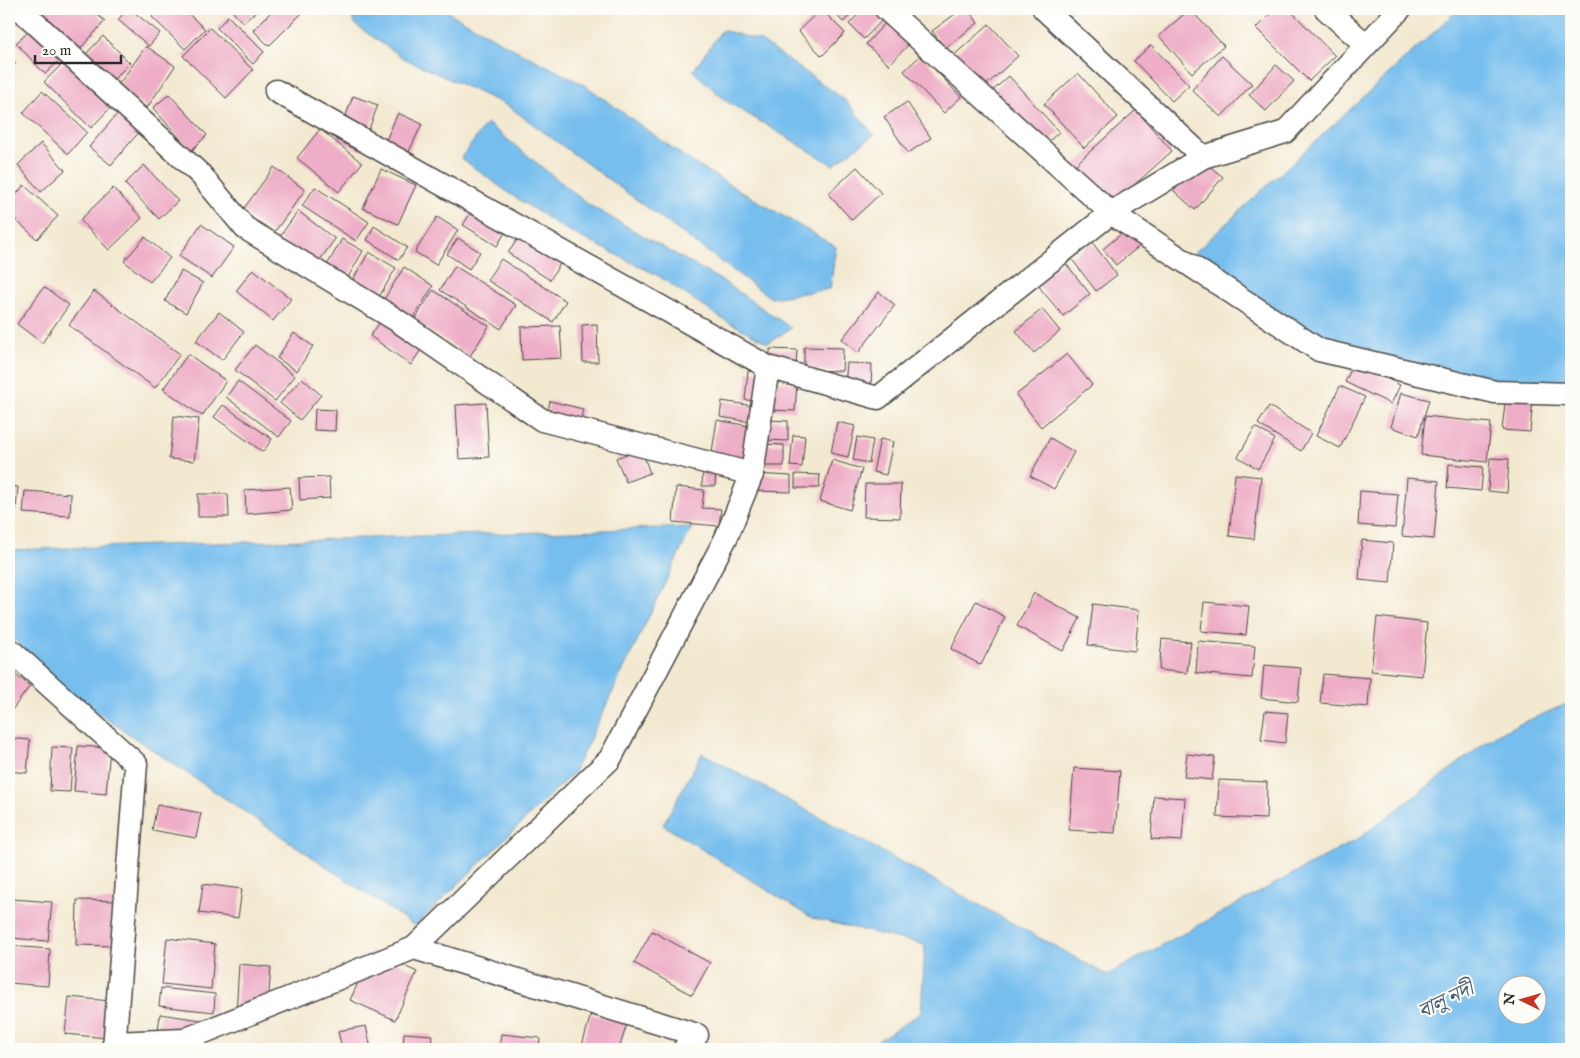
<svg xmlns="http://www.w3.org/2000/svg" width="1580" height="1058" font-family="'IM FELL English','Noto Serif Bengali',serif">
<rect width="100%" height="100%" fill="#fdfcf7"/>
<filter id="ink" filterUnits="userSpaceOnUse"><feTurbulence type="fractalNoise" baseFrequency=".02" numOctaves="2"/><feDisplacementMap in="SourceGraphic" scale="10" xChannelSelector="R" yChannelSelector="G"/><feConvolveMatrix kernelMatrix="1 2 1 2 8 2 1 2 1" color-interpolation-filters="sRGB"/></filter>
<filter id="wash" filterUnits="userSpaceOnUse"><feTurbulence type="fractalNoise" baseFrequency=".0096" numOctaves="4" result="noise"/><feDisplacementMap in="SourceGraphic" scale="20" xChannelSelector="R" yChannelSelector="G"/><feGaussianBlur stdDeviation="1.12" result="paint"/><feColorMatrix in="noise" values="0 0 0 0 0 0 0 0 0 0 0 0 0 0 0 0 0 1.4 0 .05"/><feComposite in="paint" operator="in"/></filter>
<g filter="url(#wash)">
<rect width="100%" height="100%" fill="#f3e9d1"/>
<g fill="#76beee" stroke="#50748c" fill-rule="evenodd">
<polygon points="346,9 443,9 512,48 586,86 693,163 836,247 830,289 771,298 508,106 403,58 357,26"/>
<polygon points="1459,9 1571,9 1571,390 1517,389 1406,367 1271,316 1190,257"/>
<polygon points="722,30 761,41 845,100 874,135 833,165 726,101 693,71"/>
<polygon points="487,123 589,205 724,282 791,328 768,343 721,318 657,275 565,229 510,194 461,158"/>
<polygon points="692,527 574,772 415,926 59,687 9,634 9,550"/>
<path d="M1571,702V1049H865L921,1013L925,945L812,918L663,825L702,753L1107,975L1361,837L1497,734ZM1508,986H1538V1016H1508Z"/>
</g>
<g id="blocks">
<g fill="#eeaec7">
<polygon points="35,9 90,9 105,21 80,49"/>
<polygon points="127,9 130,9 160,33 149,46 118,20"/>
<polygon points="160,9 183,9 205,29 185,49 152,17"/>
<polygon points="230,9 259,9 243,23"/>
<polygon points="274,9 306,9 269,46 253,30"/>
<polygon points="821,9 845,33 822,56 798,31"/>
<polygon points="830,9 857,9 843,22"/>
<polygon points="863,9 875,9 884,18 864,39 849,24"/>
<polygon points="962,9 968,9 978,23 945,48 932,31"/>
<polygon points="1190,9 1224,46 1192,73 1159,36"/>
<polygon points="1275,9 1289,9 1335,56 1309,81 1256,28"/>
<polygon points="228,16 264,52 253,64 217,28"/>
<polygon points="888,20 912,41 889,65 866,44"/>
<polygon points="989,24 1018,56 982,89 952,57"/>
<polygon points="36,25 64,56 45,74 16,43"/>
<polygon points="210,28 253,70 226,98 183,56"/>
<polygon points="103,36 130,63 112,81 86,54"/>
<polygon points="1151,45 1189,85 1172,101 1134,61"/>
<polygon points="146,46 175,66 147,108 117,87"/>
<polygon points="921,55 961,97 944,113 904,71"/>
<polygon points="9,56 16,63 9,70"/>
<polygon points="1222,56 1252,84 1221,117 1192,90"/>
<polygon points="66,60 113,105 91,128 44,82"/>
<polygon points="1276,65 1294,81 1266,111 1249,95"/>
<polygon points="1078,73 1118,117 1084,148 1044,104"/>
<polygon points="1009,76 1059,132 1038,151 988,95"/>
<polygon points="42,91 87,132 68,154 23,113"/>
<polygon points="169,94 207,135 191,151 153,108"/>
<polygon points="353,96 378,105 361,150 337,140"/>
<polygon points="907,102 931,138 908,153 884,117"/>
<polygon points="1136,110 1172,151 1111,206 1074,166"/>
<polygon points="118,113 140,131 111,165 89,147"/>
<polygon points="398,113 422,124 405,160 382,149"/>
<polygon points="320,129 362,163 339,192 297,158"/>
<polygon points="41,143 65,170 41,192 18,165"/>
<polygon points="1201,159 1223,177 1195,210 1174,191"/>
<polygon points="144,165 178,201 159,219 125,184"/>
<polygon points="274,167 305,190 273,234 242,211"/>
<polygon points="857,167 881,193 852,220 828,194"/>
<polygon points="381,169 416,185 398,224 363,208"/>
<polygon points="24,185 58,216 37,239 9,214 9,203"/>
<polygon points="315,187 369,222 356,241 302,206"/>
<polygon points="113,188 142,218 109,250 80,220"/>
<polygon points="477,203 510,224 497,246 463,225"/>
<polygon points="298,211 335,239 315,267 278,239"/>
<polygon points="437,217 458,230 436,265 415,252"/>
<polygon points="201,224 234,247 212,278 179,256"/>
<polygon points="374,226 407,247 399,260 367,240"/>
<polygon points="1128,228 1142,244 1116,265 1103,249"/>
<polygon points="523,231 564,257 550,280 508,253"/>
<polygon points="145,237 170,258 150,282 124,261"/>
<polygon points="458,238 480,252 469,269 447,254"/>
<polygon points="342,239 363,251 347,279 326,267"/>
<polygon points="1092,242 1117,275 1096,291 1071,258"/>
<polygon points="369,252 396,268 379,297 352,281"/>
<polygon points="501,259 566,301 553,322 487,280"/>
<polygon points="1064,261 1090,294 1063,316 1036,283"/>
<polygon points="455,266 516,305 501,329 440,290"/>
<polygon points="404,267 433,286 412,320 383,301"/>
<polygon points="253,269 291,299 273,321 236,291"/>
<polygon points="181,271 203,283 186,313 165,301"/>
<polygon points="44,287 69,305 42,343 17,324"/>
<polygon points="433,290 489,326 470,356 414,321"/>
<polygon points="94,291 180,354 155,388 69,325"/>
<polygon points="879,292 895,305 858,353 842,339"/>
<polygon points="1042,309 1060,331 1034,353 1016,331"/>
<polygon points="219,312 244,332 222,360 196,341"/>
<polygon points="384,317 424,345 411,365 370,336"/>
<polygon points="597,324 598,362 583,362 582,325"/>
<polygon points="560,326 562,358 522,360 521,327"/>
<polygon points="294,333 313,346 297,371 277,358"/>
<polygon points="255,345 295,376 275,401 235,370"/>
<polygon points="804,347 843,348 842,371 804,370"/>
<polygon points="770,349 797,350 796,367 770,366"/>
<polygon points="188,354 226,381 202,416 163,389"/>
<polygon points="1067,354 1092,385 1041,427 1016,395"/>
<polygon points="847,363 872,364 871,388 845,386"/>
<polygon points="1354,363 1400,385 1391,404 1345,382"/>
<polygon points="748,371 763,372 760,401 745,400"/>
<polygon points="302,378 321,395 300,420 280,403"/>
<polygon points="238,381 291,421 279,437 226,397"/>
<polygon points="774,381 797,383 795,411 772,410"/>
<polygon points="1340,386 1365,397 1340,448 1316,436"/>
<polygon points="1401,393 1429,400 1418,436 1391,427"/>
<polygon points="1506,395 1533,398 1530,432 1502,430"/>
<polygon points="550,401 583,409 579,427 546,420"/>
<polygon points="722,401 760,407 757,423 720,417"/>
<polygon points="486,403 489,457 459,459 456,405"/>
<polygon points="223,405 272,439 263,452 214,417"/>
<polygon points="1269,406 1311,433 1301,451 1258,424"/>
<polygon points="315,409 336,410 335,431 314,430"/>
<polygon points="174,416 199,419 194,461 169,459"/>
<polygon points="1425,416 1491,423 1487,462 1421,455"/>
<polygon points="717,420 755,427 749,465 711,458"/>
<polygon points="768,420 788,421 788,441 768,440"/>
<polygon points="837,422 855,426 848,457 831,453"/>
<polygon points="1255,427 1275,439 1258,469 1238,457"/>
<polygon points="793,435 805,436 802,467 790,466"/>
<polygon points="857,437 873,440 869,463 853,460"/>
<polygon points="1050,438 1074,452 1054,489 1030,476"/>
<polygon points="880,439 893,442 886,475 873,472"/>
<polygon points="759,444 784,445 784,466 759,466"/>
<polygon points="641,449 650,473 626,482 616,458"/>
<polygon points="1490,458 1509,459 1507,493 1488,491"/>
<polygon points="832,460 862,469 850,510 820,501"/>
<polygon points="1449,464 1483,467 1481,491 1447,488"/>
<polygon points="703,468 716,468 715,486 702,486"/>
<polygon points="755,474 791,476 791,492 754,491"/>
<polygon points="795,474 820,475 819,488 795,488"/>
<polygon points="1235,474 1261,477 1254,539 1229,536"/>
<polygon points="329,477 330,498 300,500 299,478"/>
<polygon points="1407,478 1439,481 1434,539 1402,536"/>
<polygon points="865,484 901,484 900,518 864,517"/>
<polygon points="9,486 18,487 16,510 9,510"/>
<polygon points="290,487 292,510 246,514 245,490"/>
<polygon points="676,487 704,490 702,508 721,509 719,526 673,522"/>
<polygon points="25,491 71,494 70,516 23,513"/>
<polygon points="1360,491 1398,494 1395,528 1358,525"/>
<polygon points="198,494 228,494 229,517 198,517"/>
<polygon points="1362,540 1393,543 1390,583 1359,580"/>
<polygon points="1034,593 1080,618 1063,651 1017,626"/>
<polygon points="976,601 1005,617 981,665 951,649"/>
<polygon points="1204,602 1249,606 1246,635 1201,631"/>
<polygon points="1093,604 1139,610 1135,651 1088,645"/>
<polygon points="1377,617 1427,623 1422,676 1371,671"/>
<polygon points="1162,639 1191,642 1187,673 1159,670"/>
<polygon points="1198,641 1255,646 1252,678 1196,673"/>
<polygon points="1264,665 1301,668 1298,702 1261,698"/>
<polygon points="9,670 30,686 9,714"/>
<polygon points="1323,674 1370,678 1368,707 1320,703"/>
<polygon points="1265,711 1288,713 1285,743 1261,740"/>
<polygon points="9,738 30,740 27,773 9,771"/>
<polygon points="78,746 110,748 106,794 74,791"/>
<polygon points="52,747 73,748 70,792 50,791"/>
<polygon points="1187,754 1215,757 1212,780 1184,777"/>
<polygon points="1074,768 1120,771 1115,833 1069,830"/>
<polygon points="1219,780 1267,782 1266,819 1217,817"/>
<polygon points="1154,796 1185,798 1182,841 1151,839"/>
<polygon points="157,805 201,813 196,838 152,830"/>
<polygon points="203,884 242,889 238,918 199,913"/>
<polygon points="13,899 52,902 48,941 10,938"/>
<polygon points="77,900 118,901 116,946 76,945"/>
<polygon points="652,931 710,963 692,995 634,963"/>
<polygon points="167,938 215,944 211,989 162,984"/>
<polygon points="10,946 50,949 48,986 9,983"/>
<polygon points="373,951 417,972 395,1020 350,1000"/>
<polygon points="239,964 271,967 267,1017 236,1015"/>
<polygon points="161,988 215,994 214,1012 159,1006"/>
<polygon points="69,997 110,1001 107,1038 65,1034"/>
<polygon points="160,1014 208,1021 205,1039 158,1032"/>
<polygon points="591,1014 627,1024 619,1049 581,1049"/>
<polygon points="366,1026 371,1049 342,1049 338,1031"/>
<polygon points="404,1033 432,1035 431,1049 403,1049"/>
<polygon points="501,1034 540,1038 539,1049 499,1049"/>
<polygon points="701,1041 716,1049 697,1049"/>
</g>
</g>
</g>
<g filter="url(#ink)">
<use href="#blocks" fill-opacity="0" stroke="#494844" stroke-width="1"/>
<g fill="none" stroke-linecap="round" stroke-linejoin="round">
<defs>
<g id="street">
<polyline points="886,9 1111,213 1319,350 1495,392 1571,394"/>
<polyline points="1044,9 1203,157"/>
<polyline points="1326,9 1366,45"/>
<polyline points="22,11 201,175 245,228 395,319 542,420 752,474"/>
<polyline points="276,91 768,367 752,474 726,538 610,759 414,948"/>
<polyline points="768,367 878,398 1111,213 1203,157 1285,132 1400,9"/>
<polyline points="9,649 136,764 114,1049"/>
<polyline points="114,1043 184,1040 414,948 697,1035 684,1049"/>
</g>
</defs>
<use href="#street" stroke="#494844" stroke-width="25"/>
<use href="#street" stroke="#fff" stroke-width="22"/>
</g>
</g>
<g text-anchor="middle" dominant-baseline="central" stroke-width="4" stroke-linejoin="round" paint-order="stroke">
<g font-size="21" font-style="italic" fill="#455e6f" stroke="#fdfcf7">
<text transform="translate(1446 1001) rotate(-26)">বালু নদী</text>
</g>
</g>
<rect width="1580" height="1058" fill="none" stroke="#fdfcf7" stroke-width="30"/>
<g transform="translate(1522 1000) rotate(275)"><circle r="24" fill="#fdfcf7" stroke="#a9a8a5"/>
<path d="M0-4L9 19L0 12L-9 19Z" fill="#c8321e"/>
<text y="-8" font-size="14" font-weight="bold" text-anchor="middle" fill="#2b2b2b">N</text>
</g>
<path d="M35 55v8h86v-8" fill="none" stroke="#2b2b2b" stroke-width="2.5"/>
<text x="42" y="55" font-size="15" fill="#2b2b2b" stroke="#fdfcf7" stroke-width="4" paint-order="stroke">20 m</text>
</svg>
